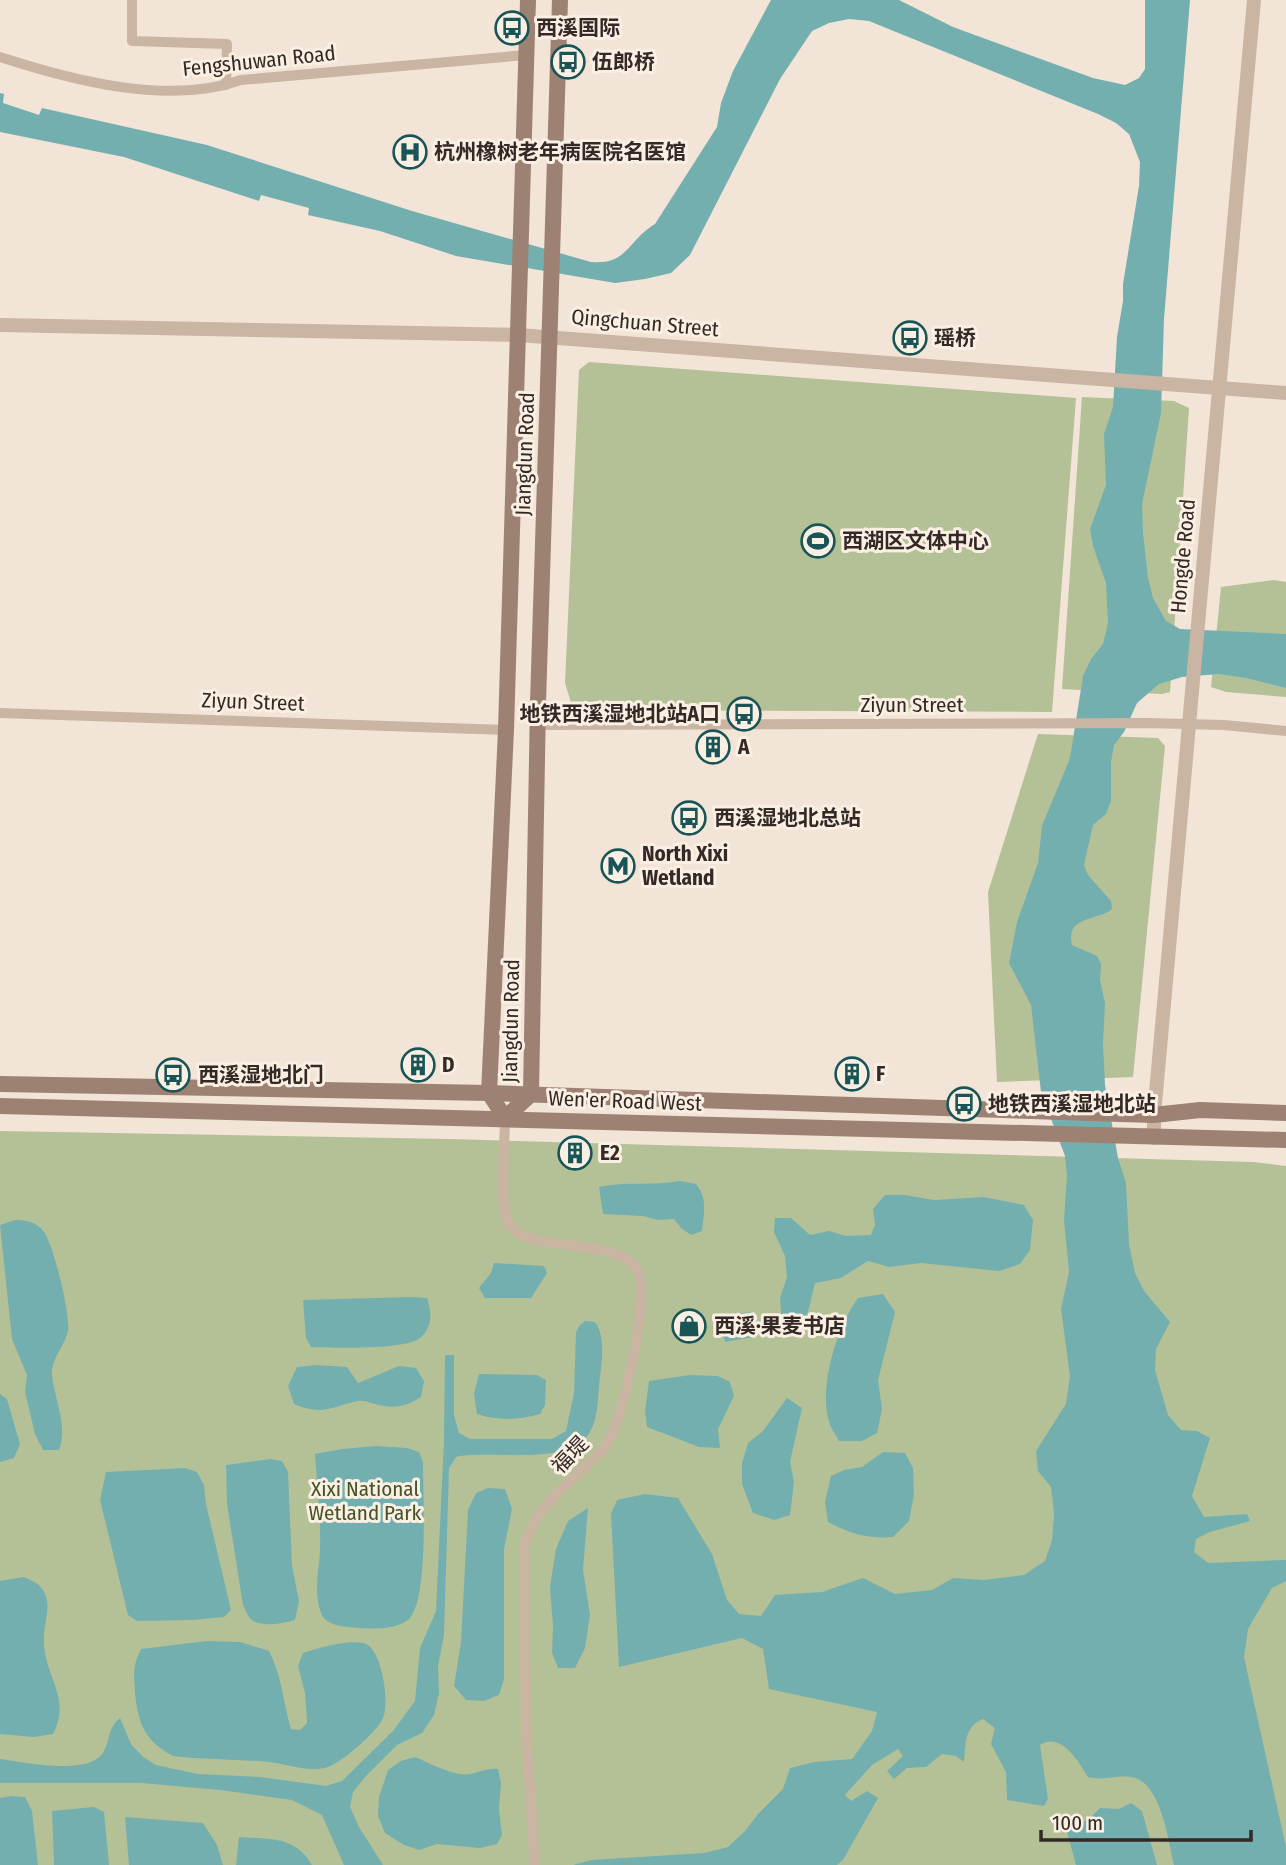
<svg xmlns="http://www.w3.org/2000/svg" width="1286" height="1865" font-family="'Fira Sans Condensed','Noto Sans SC',sans-serif">
<rect width="100%" height="100%" fill="#f2e4d6"/>
<g fill="#b4c196">
<polygon points="589,362 1076,398 1052,712 581,710 572,706 565,683 579,370"/>
<polygon points="1082,397 1174,401 1189,408 1170,692 1162,694 1062,689"/>
<polygon points="1274,580 1286,582 1286,697 1226,692 1211,687 1221,587"/>
<polygon points="1038,734 1158,738 1165,746 1133,1077 997,1082 988,892"/>
<polygon points="0,1131 450,1139 1254,1162 1286,1166 1286,1865 0,1865"/>
</g>
<g fill="#74afb0">
<path d="M771,0H899L953,27L1093,78L1125,85L1139,78L1145,69V0H1190L1164,319L1161,413L1142,504L1143,533L1148,578L1153,598L1166,621L1180,629L1286,634V688L1246,678L1219,674L1182,677L1159,684L1137,703L1124,732L1114,745L1111,762V801L1106,814L1093,825L1084,865L1088,875L1111,901L1112,909C1099,921 1065,915 1072,945L1097,956L1101,964L1100,980L1105,1003L1103,1044L1105,1085L1118,1158L1126,1183L1129,1244L1135,1273L1144,1291L1170,1322L1156,1349L1155,1370L1168,1415L1181,1430L1197,1431L1210,1438L1192,1496L1204,1517L1247,1514L1250,1521L1210,1532L1196,1539L1194,1552L1208,1563L1286,1560V1581L1272,1588L1248,1629L1244,1657L1286,1847V1865H1174C1168,1840 1161,1781 1131,1777C1116,1775 1103,1781 1088,1777C1079,1762 1061,1731 1040,1745L1048,1799L1044,1806L1007,1800L1006,1772L991,1744L995,1728L983,1719C964,1727 966,1743 964,1762L956,1756L942,1754L926,1767L907,1768L894,1779L887,1771L903,1756L898,1749L872,1765L845,1795L851,1801L867,1791L878,1798L843,1860L837,1865H573L591,1860L704,1853L728,1847L745,1831L758,1814L783,1789L790,1768L814,1762L852,1759L872,1731L877,1712L769,1689L763,1649L742,1638L619,1667L611,1514L617,1500L645,1494L678,1498L712,1554L727,1600L739,1614L761,1616L775,1595L822,1592L863,1578L895,1594L932,1590L953,1578L984,1580L1024,1575L1045,1561L1052,1540L1054,1514L1051,1487L1038,1471L1036,1451L1066,1404L1070,1376L1061,1309L1069,1272L1064,1220L1067,1176L1065,1156L1041,1092L1031,1005L1009,963L1017,922L1038,863L1042,826L1070,758L1083,676L1091,659L1103,644L1108,623L1106,583L1093,546L1090,529L1106,485L1104,434L1113,407L1117,337L1123,301V284L1139,186L1140,162L1129,134L1116,123L1098,114L869,21L849,19L829,23L812,31L780,79L690,255L671,273L645,279L615,283L456,256L380,231L308,215L309,208L261,195L259,201L124,157L0,132V93L4,94L3,103L39,115L42,108L207,145L412,211L591,262C628,265 627,241 655,224L717,127L721,103L733,71Z"/>
<path d="M680,1181L696,1184C708,1199 704,1213 702,1231L691,1235L681,1228L674,1219L658,1220L643,1216L603,1214L599,1187C626,1181 653,1186 680,1181Z"/>
<polygon points="885,1195 905,1195 934,1200 984,1197 1024,1205 1033,1220 1030,1250 1020,1264 999,1271 921,1263 889,1267 868,1261 841,1278 815,1283 808,1312 796,1331 782,1323 780,1298 787,1277 785,1256 774,1232 775,1218 791,1218 810,1235 829,1231 846,1236 871,1235 875,1225 873,1209"/>
<path d="M15,1220C27,1220 37,1222 44,1232C53,1243 71,1316 68,1331C64,1348 51,1358 52,1376C55,1400 68,1426 59,1450H43L35,1434L25,1392L27,1375L12,1339L0,1225Z"/>
<polygon points="494,1263 544,1266 547,1273 531,1298 485,1298 479,1288 491,1273"/>
<path d="M883,1294L895,1312L878,1380L882,1409L877,1433L862,1441H839C837,1436 833,1432 831,1427C816,1392 837,1326 858,1298Z"/>
<path d="M411,1297L427,1298C432,1312 433,1327 420,1338C407,1350 331,1348 311,1347L306,1338L303,1300Z"/>
<polygon points="753,1312 758,1336 725,1342 718,1316"/>
<path d="M585,1321L595,1322C607,1338 601,1366 599,1385C598,1399 598,1415 592,1428C575,1469 491,1449 456,1457L449,1468L444,1635L438,1666L439,1693L434,1715L422,1733L397,1745L366,1776L353,1792L350,1807L359,1827L383,1865H344L322,1815L292,1800L220,1790L141,1783H0V1759C24,1762 91,1777 104,1751C111,1738 107,1729 120,1718L131,1744L143,1757L156,1765L198,1774L260,1777L326,1786L342,1781L393,1731L415,1701L420,1648L436,1611L444,1440L445,1355H454V1415L459,1433L470,1439H552L566,1431L574,1393L576,1332L579,1326Z"/>
<path d="M317,1365L347,1367L358,1383L399,1366L416,1368L424,1381L421,1397C407,1406 396,1409 379,1405C372,1404 365,1400 358,1401C331,1407 323,1416 294,1404L288,1386L297,1367Z"/>
<path d="M479,1374L537,1375L546,1380L545,1405L540,1414C520,1420 497,1421 477,1414L474,1394Z"/>
<polygon points="690,1375 718,1376 730,1382 734,1396 718,1429 720,1448 699,1447 647,1427 645,1411 649,1381"/>
<polygon points="0,1394 7,1399 20,1444 14,1458 0,1462"/>
<polygon points="787,1398 802,1408 790,1462 794,1482 790,1515 774,1520 753,1513 742,1484 742,1463 748,1443 763,1431"/>
<path d="M376,1446L407,1448L419,1452L423,1462C423,1492 429,1600 409,1619C396,1630 374,1629 358,1628C346,1627 325,1626 321,1613C313,1592 319,1571 320,1550C321,1518 317,1486 315,1454L342,1449Z"/>
<path d="M883,1452L905,1453L913,1468L914,1495L909,1521L893,1537C867,1539 851,1534 828,1522L825,1502L831,1476L844,1470L862,1467Z"/>
<path d="M271,1459L282,1461L288,1472L292,1566L299,1601L295,1620C284,1623 262,1628 252,1620C248,1617 245,1610 243,1605L227,1504L226,1465Z"/>
<polygon points="185,1468 197,1472 204,1485 206,1504 231,1610 224,1617 193,1620 137,1621 128,1615 100,1500 106,1472"/>
<polygon points="488,1488 505,1489 512,1509 504,1549 504,1679 499,1695 484,1701 466,1700 454,1686 461,1642 468,1510 476,1493"/>
<polygon points="588,1508 583,1570 590,1615 585,1648 575,1668 558,1668 552,1653 553,1627 550,1587 556,1549 568,1521"/>
<path d="M24,1577C33,1581 41,1584 45,1594C51,1607 44,1624 44,1638C42,1674 73,1698 53,1734L34,1737L0,1734V1581Z"/>
<path d="M207,1641L240,1642L269,1651C282,1676 283,1702 291,1729L300,1730L307,1723L305,1693L298,1666L303,1653C317,1648 351,1638 366,1644C382,1651 390,1703 383,1718C378,1731 341,1763 328,1767C310,1773 287,1764 269,1762C237,1759 205,1760 173,1756C145,1741 138,1724 135,1693C134,1673 132,1668 141,1649Z"/>
<path d="M415,1757C429,1763 455,1777 470,1774C481,1772 486,1768 498,1769L501,1783L499,1809L502,1835L497,1844L480,1848L437,1844L419,1850L404,1845L385,1833L378,1816L379,1797L388,1770L401,1761Z"/>
<polygon points="11,1796 25,1797 32,1811 38,1865 0,1865 0,1798"/>
<polygon points="1131,1803 1142,1811 1157,1865 1076,1865 1067,1832 1090,1818 1100,1808 1119,1809"/>
<polygon points="94,1807 104,1812 109,1865 54,1865 52,1811"/>
<polygon points="125,1817 203,1823 217,1845 223,1865 129,1865"/>
<path d="M239,1837C268,1839 296,1836 312,1865H236Z"/>
</g>
<g fill="none" stroke-linecap="round" stroke-linejoin="round">
<g stroke="#cab4a2" stroke-width="10">
<polyline points="132,0 132,41 227,44 226,85"/>
<path d="M0,57C71,80 168,106 241,80L526,55"/>
<polyline points="0,713 506,730"/>
<polyline points="537,725 1147,723 1224,725 1286,731"/>
<path d="M505,1118C505,1140 499,1208 509,1224C527,1255 620,1235 638,1271C651,1296 623,1420 606,1445C602,1452 594,1458 588,1464C561,1492 535,1508 524,1546L526,1732L535,1865"/>
</g>
<g stroke="#cab4a2" stroke-width="14">
<polyline points="0,325 518,335 1286,393"/>
<polyline points="1154,1138 1154,1115 1254,0"/>
</g>
<g stroke="#9d8274" stroke-width="16">
<polyline points="0,1084 489,1093 1120,1114 1154,1115 1200,1110 1286,1113"/>
<polyline points="0,1106 1286,1140"/>
<polyline points="505,1118 531,1094 538,703 560,0"/>
<polyline points="505,1118 489,1093 506,730 528,0"/>
</g>
</g>
<defs>
<symbol id="bus-ring" viewBox="-11 -11 22 22"><circle r="9.5" fill="#faefe3" stroke="#195457" stroke-width="1.5"/><path d="M-5-6H5V4H4V6H2V4H-2V6H-4V4H-5ZM-3.5-4V0h7V-4ZM-3.5 1.2v1.5H-2V1.2ZM2 1.2v1.5H3.5V1.2Z" fill="#195457"/></symbol>
<symbol id="hospital-ring" viewBox="-11 -11 22 22"><circle r="9.5" fill="#faefe3" stroke="#195457" stroke-width="1.5"/><path d="M-5-5h3v3.5h4V-5h3V5h-3V1.5h-4V5h-3Z" fill="#195457"/></symbol>
<symbol id="stadium-ring" viewBox="-11 -11 22 22"><circle r="9.5" fill="#faefe3" stroke="#195457" stroke-width="1.5"/><path d="M0-5a6.5 5 0 1 0 0 10a6.5 5 0 1 0 0-10ZM-3.5-1.8h7v3.6h-7Z" fill="#195457"/></symbol>
<symbol id="building-ring" viewBox="-11 -11 22 22"><circle r="9.5" fill="#faefe3" stroke="#195457" stroke-width="1.5"/><path d="M-4-6H4V6H1V3H-1V6H-4ZM-2.5-4.3h1.7v1.8h-1.7ZM.8-4.3h1.7v1.8H.8ZM-2.5-1h1.7V.8h-1.7ZM.8-1h1.7V.8H.8Z" fill="#195457"/></symbol>
<symbol id="metro-ring" viewBox="-11 -11 22 22"><circle r="9.5" fill="#faefe3" stroke="#195457" stroke-width="1.5"/><path d="M-5.5 5V-5H-3L0 0L3-5H5.5V5H3V-.5L0 4L-3-.5V5Z" fill="#195457"/></symbol>
<symbol id="shop-ring" viewBox="-11 -11 22 22"><circle r="9.5" fill="#faefe3" stroke="#195457" stroke-width="1.5"/><path d="M-5-2.5h2.3a2.7 3.5 0 0 1 5.4 0H5L5.5 6h-11ZM-1.5-2.5h3a1.5 2.3 0 0 0-3 0Z" fill="#195457"/></symbol>
</defs>
<g fill-rule="evenodd">
<use href="#bus-ring" x="493" y="9" width="38" height="38"/>
<use href="#bus-ring" x="549" y="43" width="38" height="38"/>
<use href="#hospital-ring" x="391" y="133" width="38" height="38"/>
<use href="#bus-ring" x="891" y="319" width="38" height="38"/>
<use href="#stadium-ring" x="799" y="522" width="38" height="38"/>
<use href="#bus-ring" x="725" y="695" width="38" height="38"/>
<use href="#building-ring" x="694" y="728" width="38" height="38"/>
<use href="#bus-ring" x="670" y="799" width="38" height="38"/>
<use href="#metro-ring" x="599" y="847" width="38" height="38"/>
<use href="#building-ring" x="399" y="1046" width="38" height="38"/>
<use href="#building-ring" x="833" y="1055" width="38" height="38"/>
<use href="#bus-ring" x="154" y="1056" width="38" height="38"/>
<use href="#bus-ring" x="945" y="1085" width="38" height="38"/>
<use href="#building-ring" x="556" y="1134" width="38" height="38"/>
<use href="#shop-ring" x="670" y="1307" width="38" height="38"/>
</g>
<g text-anchor="middle" dominant-baseline="central" stroke-width="6" stroke-linejoin="round" paint-order="stroke">
<g font-size="21" font-weight="bold" fill="#342925" stroke="#faefe3" text-anchor="start">
<text x="536" y="28">西溪国际</text>
<text x="592" y="62">伍郎桥</text>
<text x="434" y="152">杭州橡树老年病医院名医馆</text>
<text x="934" y="338">瑶桥</text>
<text x="842" y="541">西湖区文体中心</text>
<text x="720" y="714" text-anchor="end">地铁西溪湿地北站A口</text>
<text x="738" y="747">A</text>
<text x="714" y="818">西溪湿地北总站</text>
<text x="642" y="854">North Xixi<tspan x="642" dy="24">Wetland</tspan></text>
<text x="442" y="1065">D</text>
<text x="876" y="1074">F</text>
<text x="198" y="1075">西溪湿地北门</text>
<text x="988" y="1104">地铁西溪湿地北站</text>
<text x="600" y="1153">E2</text>
<text x="714" y="1326">西溪·果麦书店</text>
</g>
<g font-size="21" fill="#342925" stroke="#faefe3">
<text transform="translate(259 61) rotate(-6)">Fengshuwan Road</text>
<text transform="translate(645 323) rotate(5)">Qingchuan Street</text>
<text transform="translate(525 454) rotate(-88)">Jiangdun Road</text>
<text transform="translate(1183 556) rotate(-85)">Hongde Road</text>
<text transform="translate(253 702) rotate(2)">Ziyun Street</text>
<text x="912" y="705">Ziyun Street</text>
<text transform="translate(511 1021) rotate(-89)">Jiangdun Road</text>
<text transform="translate(625 1101) rotate(2)">Wen'er Road West</text>
<text transform="translate(570 1455) rotate(-46)">福堤</text>
</g>
<g font-size="21" fill="#445328" stroke="#faefe3">
<text x="365" y="1489">Xixi National<tspan x="365" dy="24">Wetland Park</tspan></text>
</g>
</g>
<path d="M1041 1830v10h210v-10" fill="none" stroke="#342925" stroke-width="3.5"/>
<text x="1052" y="1830" font-size="21" fill="#342925" stroke="#faefe3" stroke-width="5" paint-order="stroke">100 m</text>
</svg>
